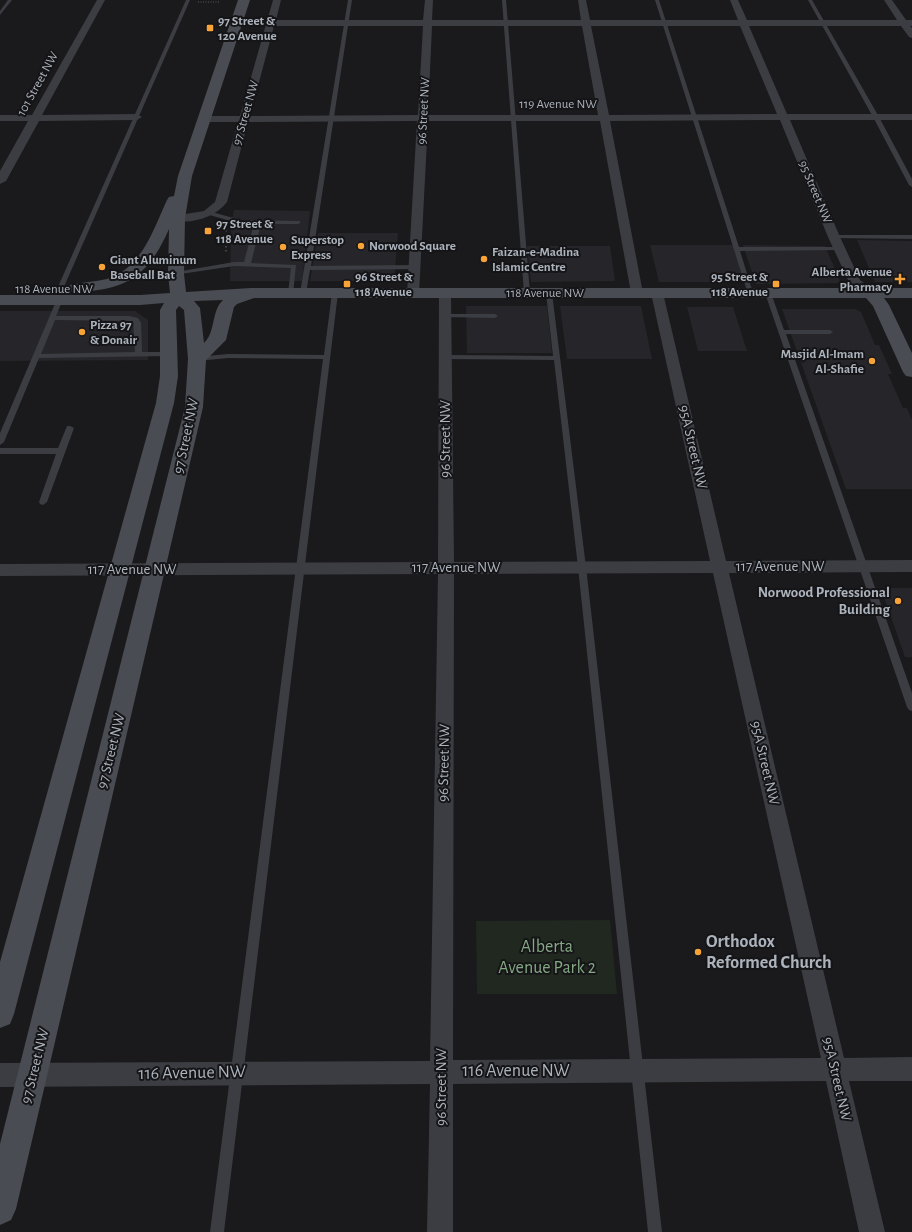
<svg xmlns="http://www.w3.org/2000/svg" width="912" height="1232" font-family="'Alegreya Sans',sans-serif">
<rect width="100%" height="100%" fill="#1a1a1c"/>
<g fill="#26262a">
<polygon points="234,210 310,211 302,281 230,281 231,225"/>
<polygon points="318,233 398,233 394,281 310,281"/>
<polygon points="857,240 912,241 912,282 875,282"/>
<polygon points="650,245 734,245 748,282 659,282"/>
<polygon points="743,245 825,246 841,283 756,284"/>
<polygon points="527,246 610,246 615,281 531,282"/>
<polygon points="466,306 547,306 552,353 467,353"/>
<polygon points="560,306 641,306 652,359 567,359"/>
<polygon points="687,307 733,307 747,351 698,351"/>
<polygon points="782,309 855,309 861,312 875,345 879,345 892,374 888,374 903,408 907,408 912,420 912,489 846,489"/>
<polygon points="0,311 135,311 148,320 148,360 0,361"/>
<polygon points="881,588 912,588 912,657 905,657"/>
</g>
<polygon fill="#202820" points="610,920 617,994 477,994 476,921"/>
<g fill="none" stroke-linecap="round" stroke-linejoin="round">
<polyline stroke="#414449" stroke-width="1.5" stroke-dasharray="1 1.5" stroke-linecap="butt" points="198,2 220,2"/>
<polyline stroke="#414449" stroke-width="2" stroke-dasharray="1.5 2.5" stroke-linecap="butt" points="226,230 226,253"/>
<g fill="#3b3d42" fill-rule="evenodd">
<polygon points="8,0 12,0 0,15 0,11"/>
<polygon points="186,0 190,0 63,289 60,291 58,290 57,289"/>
<polygon points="348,0 352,0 311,266 415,265 418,267 415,269 310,270 306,293 303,295 300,293"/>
<polygon points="502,0 506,0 530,293 527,295 524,293"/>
<polygon points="655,0 659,0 739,247 840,247 843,249 842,250 740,251 753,293 752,294 748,294"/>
<polygon points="808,0 812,0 879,117 912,179 912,187 909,185 873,117"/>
<polygon points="208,211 241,220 300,221 300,223 298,224 261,224 251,263 296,265 293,294 289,294 288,293 291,268 234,266 174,275 174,273 176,272 234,262 244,262 254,224 241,224 206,214 205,213"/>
<polygon points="834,235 912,235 912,239 832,238 831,237"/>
<polygon points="335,291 338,293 224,1232 210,1232 323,359 228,358 197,361 193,359 197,357 228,354 324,355 332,293"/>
<polygon points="549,291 552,293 586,567 662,1232 648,1232 578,567 554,360 445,359 441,357 445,355 553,356 546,293"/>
<polygon points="768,291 771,293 784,330 830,330 833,332 830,334 786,334 912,693 912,711 909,710 907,707 765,293"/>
<path d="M60,297L63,299L56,316H129L138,318L141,323L142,352H169L173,354L169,356L39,358L4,442L0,445V433L57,299ZM55,320L133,321L135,352L41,354Z"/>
<polygon points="446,314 495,314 498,316 495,318 444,317 444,315"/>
<polygon points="67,426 70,426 74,428 47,502 43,505 40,504 39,502 56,454 0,454 0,448 58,448"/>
</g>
<g fill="#3b3d42" fill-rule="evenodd">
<polygon points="97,0 105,0 42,115 137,114 142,117 137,120 39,121 6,181 0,184 0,171 28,121 0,121 0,115 32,115"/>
<path d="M273,0H281L276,20H423L425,0H433L432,20H581L578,0H586L590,20H738L730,0H738L747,20H897L884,0H892L906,20H912V26H910L912,28V38L909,37L901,26H749L787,114H912V120H790L840,237L860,280L877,293L875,296H867L849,282L828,237L780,120L610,121L643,293L641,296H633L631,293L600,121H428L419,294L417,297H409L407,294L417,121L248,122L227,202C216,217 191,225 173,220L171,218L173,216L204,211L215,202L238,122H204L199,119L204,116H240ZM274,26H423L418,115L250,116ZM432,26H582L598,115H428ZM591,26H740L777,114L609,115Z"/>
<path d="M657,289L661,290L663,293L726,561L912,560V572L729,573L844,1058L912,1057V1081H849L885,1232H859L826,1081L453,1084V1232H427L430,1084L0,1087V1063L430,1061L438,574L0,576V564L438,562L439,294L441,291H449L451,294L454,562L710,561L651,293L653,290ZM713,573L821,1058L453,1060L454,574Z"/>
</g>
<path fill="#494c52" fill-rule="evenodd" d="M238,0H250L192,176L185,218L184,274L186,292L251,288H912V298H884L889,305L912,353V377L906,376L903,372L873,306L866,298H254L237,304L234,307L226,340L206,360L203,407L16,1209L11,1220L0,1225V1144L185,407L188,359L184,310L179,306L176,310L178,376L174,403L14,1014L10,1024L0,1028V962L156,403L160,376V310L164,303L140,305H0V295H140L170,293L168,274L169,229C154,263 137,285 98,290C89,291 79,294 70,291L68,288L70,285C82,282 95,282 107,279C142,268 153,230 167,200L169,197L174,196L178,176ZM223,300C211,311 216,332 204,343L200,308L194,301Z"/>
</g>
<g fill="#f8a337" stroke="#151518" stroke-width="1.5">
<rect x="206" y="24" width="8" height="8" rx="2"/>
<rect x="204" y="227" width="8" height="8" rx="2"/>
<circle cx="361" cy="246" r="4"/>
<circle cx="283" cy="247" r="4"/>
<circle cx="484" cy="259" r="4"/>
<circle cx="102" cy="267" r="4"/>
<path d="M898 273h4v4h4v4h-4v4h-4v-4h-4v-4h4z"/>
<rect x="343" y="280" width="8" height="8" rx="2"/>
<rect x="772" y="280" width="8" height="8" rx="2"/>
<circle cx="82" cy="332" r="4"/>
<circle cx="872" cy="361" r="4"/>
<circle cx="898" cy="601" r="4"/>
<circle cx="698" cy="952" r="4"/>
</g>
<g text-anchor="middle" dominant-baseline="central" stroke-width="4" stroke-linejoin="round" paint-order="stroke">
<g font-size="13" font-weight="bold" fill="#acb3bc" stroke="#151518" text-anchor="start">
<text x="218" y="21">97 Street &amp;<tspan x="218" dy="15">120 Avenue</tspan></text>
<text x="216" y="224">97 Street &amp;<tspan x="216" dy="15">118 Avenue</tspan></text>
<text x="291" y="240">Superstop<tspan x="291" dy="15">Express</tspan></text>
<text x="369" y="246">Norwood Square</text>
<text x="492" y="252">Faizan-e-Madina<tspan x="492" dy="15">Islamic Centre</tspan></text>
<text x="110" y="260">Giant Aluminum<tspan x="110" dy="15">Baseball Bat</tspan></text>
<text x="892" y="272" text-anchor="end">Alberta Avenue<tspan x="892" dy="15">Pharmacy</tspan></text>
<text x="355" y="277">96 Street &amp;<tspan x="355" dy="15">118 Avenue</tspan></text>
<text x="768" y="277" text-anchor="end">95 Street &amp;<tspan x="768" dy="15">118 Avenue</tspan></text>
<text x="90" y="325">Pizza 97<tspan x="90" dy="15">&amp; Donair</tspan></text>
<text x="864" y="354" text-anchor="end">Masjid Al-Imam<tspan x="864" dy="15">Al-Shafie</tspan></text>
</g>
<g font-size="13" fill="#acb3bc" stroke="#151518">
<text transform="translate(38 84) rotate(-61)">101 Street NW</text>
<text x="558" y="104">119 Avenue NW</text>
<text transform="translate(424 111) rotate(-87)">96 Street NW</text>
<text transform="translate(246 113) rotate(-74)">97 Street NW</text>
<text transform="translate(815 192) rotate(67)">95 Street NW</text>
<text x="54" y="289">118 Avenue NW</text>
<text x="545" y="293">118 Avenue NW</text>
</g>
<g font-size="15" fill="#acb3bc" stroke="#151518">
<text transform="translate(186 436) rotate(-78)">97 Street NW</text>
<text transform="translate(445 439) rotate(-90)">96 Street NW</text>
<text transform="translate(693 447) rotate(77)">95A Street NW</text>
<text x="780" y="566">117 Avenue NW</text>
<text x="456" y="567">117 Avenue NW</text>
<text x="132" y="569">117 Avenue NW</text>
<text transform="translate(111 751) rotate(-76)">97 Street NW</text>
<text transform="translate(444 763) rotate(-89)">96 Street NW</text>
<text transform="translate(765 763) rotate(77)">95A Street NW</text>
<text transform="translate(35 1066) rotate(-76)">97 Street NW</text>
<text transform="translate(837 1079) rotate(77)">95A Street NW</text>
<text transform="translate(441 1087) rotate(-90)">96 Street NW</text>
</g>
<g font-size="15" font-weight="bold" fill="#acb3bc" stroke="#151518" text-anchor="end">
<text x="890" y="592">Norwood Professional<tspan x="890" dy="17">Building</tspan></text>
</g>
<g font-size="18" font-weight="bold" fill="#acb3bc" stroke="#151518" text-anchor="start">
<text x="706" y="942">Orthodox<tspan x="706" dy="21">Reformed Church</tspan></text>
</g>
<g font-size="18" fill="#84a883" stroke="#151518">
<text x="547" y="947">Alberta<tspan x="547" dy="21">Avenue Park 2</tspan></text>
</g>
<g font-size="18" fill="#acb3bc" stroke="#151518">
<text x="516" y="1071">116 Avenue NW</text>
<text transform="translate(192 1073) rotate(-1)">116 Avenue NW</text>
</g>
</g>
</svg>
